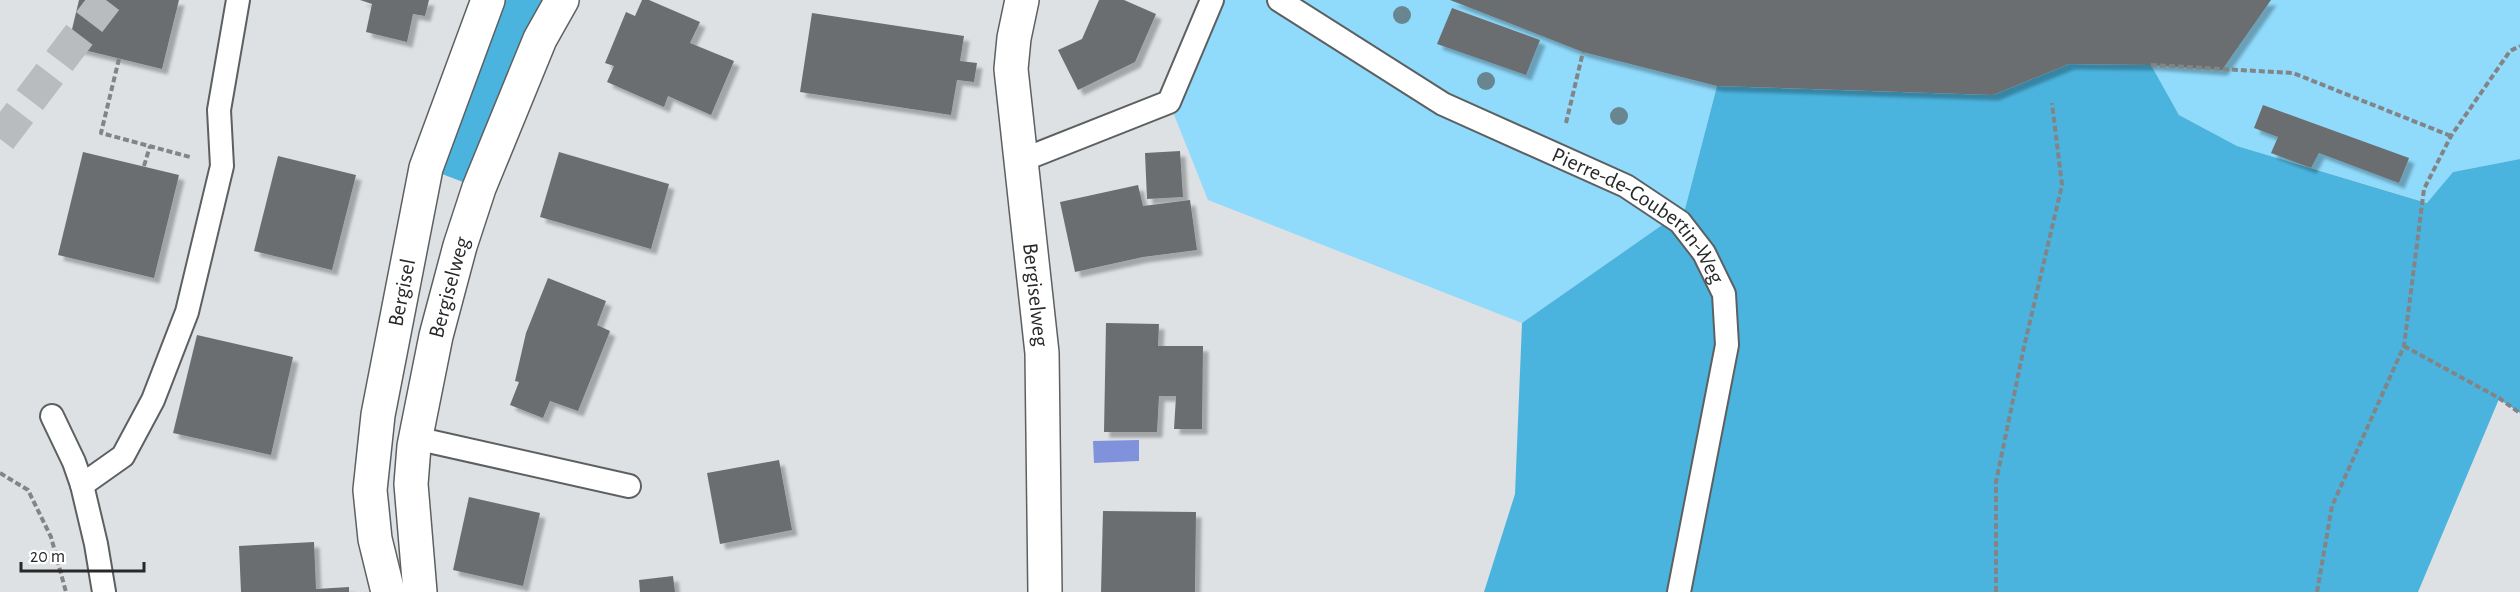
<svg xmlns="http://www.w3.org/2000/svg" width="2520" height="592" font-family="'Alegreya Sans',sans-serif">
<defs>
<filter id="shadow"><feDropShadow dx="5.5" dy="5.5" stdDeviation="1.5" flood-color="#0004"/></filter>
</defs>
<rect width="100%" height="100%" fill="#dee1e3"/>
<polygon fill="#90dafb" points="1212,0 2520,0 2520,159 2453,172 2428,203 2237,146 2179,115 2151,65 2069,64 1993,95 1717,86 1685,209 1522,323 1208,200 1169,102"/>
<g fill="#4bb4de">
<polygon points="488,0 562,0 479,188 426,168"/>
<polygon points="2069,64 2151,65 2179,115 2237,146 2427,203 2453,172 2520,159 2520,413 2499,399 2418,592 1484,592 1515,494 1522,323 1685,209 1717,86 1993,95"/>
</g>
<polygon fill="#8192dd" points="1139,440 1139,461 1094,463 1093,441"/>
<g fill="#6b6e6f" filter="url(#shadow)">
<polygon points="79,0 179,0 162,69 68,46"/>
<polygon points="360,0 429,0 425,16 413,14 407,42 366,32 372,4"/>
<polygon points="642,0 649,0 700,22 690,43 734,61 711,115 668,96 664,107 607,82 614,66 605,63 626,12 635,16"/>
<polygon points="1099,0 1124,0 1156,14 1135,62 1078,90 1058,50 1082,39"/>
<polygon points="1450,0 2271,0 2222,70 2151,65 2069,64 1993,95 1717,86 1583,52"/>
<polygon points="1452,8 1540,40 1526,75 1437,44"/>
<polygon points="812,13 964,36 960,61 977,63 974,82 957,80 951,115 800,92"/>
<polygon points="2263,105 2409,158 2399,183 2319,153 2311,168 2271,153 2278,137 2254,128"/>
<polygon points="1180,151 1183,197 1147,199 1145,153"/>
<polygon points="83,152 179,175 154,278 58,255"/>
<polygon points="559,152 669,184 651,249 540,217"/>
<polygon points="278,156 356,175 332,270 254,251"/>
<polygon points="1138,185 1143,206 1190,200 1197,250 1143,257 1075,272 1060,202"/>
<polygon points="548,278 606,301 597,325 610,331 578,411 550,401 543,418 510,405 519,382 515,381 526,333"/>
<polygon points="1106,323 1159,324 1158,346 1203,346 1202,429 1174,429 1176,396 1159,396 1157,432 1104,432"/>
<polygon points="197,335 293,357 271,455 173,433"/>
<polygon points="779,460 792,530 720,544 707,473"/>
<polygon points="469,497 540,513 523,586 453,570"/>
<polygon points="1103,511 1196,512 1195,592 1101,592"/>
<polygon points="314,542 316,589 349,587 349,592 241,592 239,546"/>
<polygon points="673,576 675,592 640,592 639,580"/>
</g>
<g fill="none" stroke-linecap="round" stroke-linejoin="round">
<polyline stroke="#b9bcbe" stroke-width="33" stroke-dasharray="33 16" stroke-linecap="butt" points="0,139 106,0"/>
<defs>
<g id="lane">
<path id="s1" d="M1279,0L1443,104L1626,186L1680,222L1704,253L1724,294L1727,345L1679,592"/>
<polyline points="1020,161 1169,102 1212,0"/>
<polyline points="52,416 74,462 82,485"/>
<polyline points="415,438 629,486"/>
<polyline points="104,592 96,544 82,485 123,456 153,400 187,312 222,166 219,110 238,0"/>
</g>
<g id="street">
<path id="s2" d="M1022,0L1014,38L1011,69L1042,353L1045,592"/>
<path id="s3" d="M388,592L375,539L370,490L378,415L426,168L488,0"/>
<path id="s4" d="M420,592L411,484L414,446L436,336L460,246L479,188L540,39L562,0"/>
</g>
</defs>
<use href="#lane" stroke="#5d6061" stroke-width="26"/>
<use href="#street" stroke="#5d6061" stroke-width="36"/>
<g stroke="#828486" stroke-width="4" stroke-dasharray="6 3" stroke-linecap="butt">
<polyline points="119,59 101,133 190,157"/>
<polyline points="2151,65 2293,73 2451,136"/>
<polyline points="1566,123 1583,52"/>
<polyline points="144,166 150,146"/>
<polyline points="2404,346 2499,398 2520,413"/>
<polyline points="0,473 28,490 51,537 66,592"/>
<polyline points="1996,592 1996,482 2024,347 2062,185 2052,103"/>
<polyline points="2317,592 2332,506 2404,346 2424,189 2451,136 2510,51 2520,46"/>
</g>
<use href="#lane" stroke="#fff" stroke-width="22"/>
<use href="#street" stroke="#fff" stroke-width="33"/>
</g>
<g fill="#69858f">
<circle cx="1402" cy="15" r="9"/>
<circle cx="1486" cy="81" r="9"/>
<circle cx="1619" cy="116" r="9"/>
</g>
<g text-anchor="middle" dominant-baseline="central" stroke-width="6" stroke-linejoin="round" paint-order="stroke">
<g font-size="22" fill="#272829" stroke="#fff">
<text stroke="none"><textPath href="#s1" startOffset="423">Pierre-de-Coubertin-Weg</textPath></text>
<text stroke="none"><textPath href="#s4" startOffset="309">Bergiselweg</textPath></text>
<text stroke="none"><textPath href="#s3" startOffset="304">Bergisel</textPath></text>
<text stroke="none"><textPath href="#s2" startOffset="297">Bergiselweg</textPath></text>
</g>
</g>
<path d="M21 562v9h123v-9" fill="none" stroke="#272829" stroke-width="3"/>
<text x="30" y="562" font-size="18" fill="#272829" stroke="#ffffff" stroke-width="4.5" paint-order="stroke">20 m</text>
</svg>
